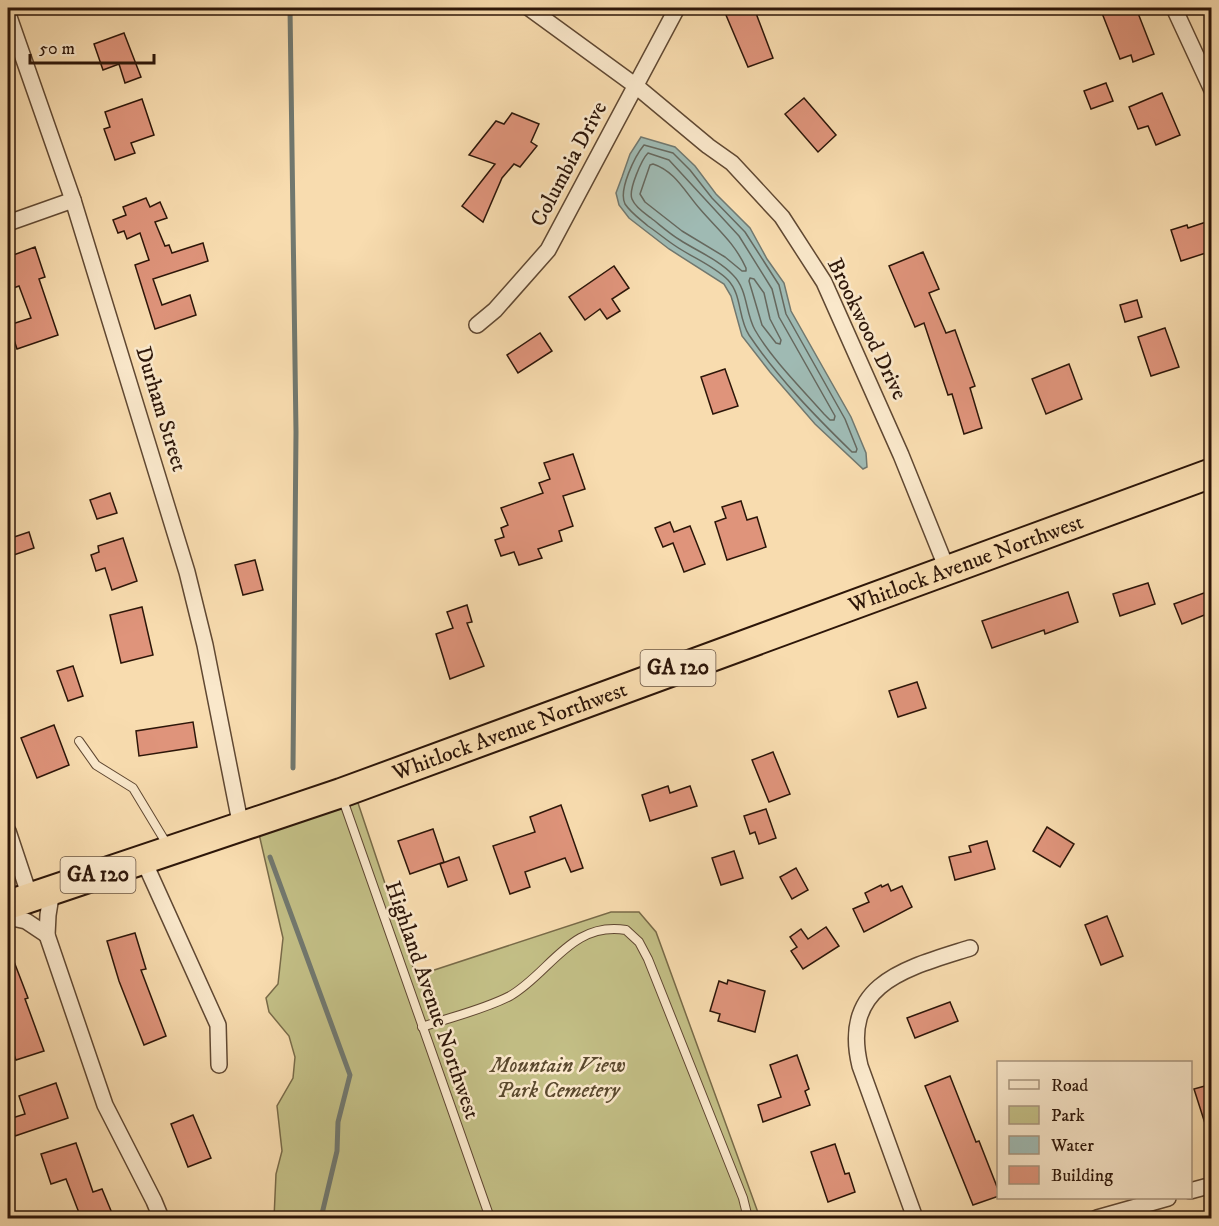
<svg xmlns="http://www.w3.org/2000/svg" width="1219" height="1226" font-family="'IM FELL DW Pica',serif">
<rect width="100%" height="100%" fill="#f8dcaf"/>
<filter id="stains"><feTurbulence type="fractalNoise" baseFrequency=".00333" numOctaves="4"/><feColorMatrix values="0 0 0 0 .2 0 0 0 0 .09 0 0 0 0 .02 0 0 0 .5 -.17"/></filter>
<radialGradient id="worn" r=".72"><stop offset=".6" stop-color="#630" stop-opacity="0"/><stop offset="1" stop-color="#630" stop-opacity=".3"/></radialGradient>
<polygon fill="#c3bf86" stroke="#786a48" stroke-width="1.5" points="357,800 416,976 611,912 639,912 656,932 760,1218 274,1218 276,1174 282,1151 277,1106 293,1078 295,1057 289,1036 269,1012 266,998 278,984 283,938 259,834"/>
<polygon fill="#9fbab3" stroke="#71786f" stroke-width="1.5" points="641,137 675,147 695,166 716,194 750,228 767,259 784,283 791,311 851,417 866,453 867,467 863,469 815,424 770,372 742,336 731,296 724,284 669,249 629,218 619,205 616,193 622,177 630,154"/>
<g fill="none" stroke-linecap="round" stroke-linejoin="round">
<g stroke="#66685e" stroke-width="1.5">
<path d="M644,145L673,153L690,170L712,198L745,232L779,285L786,314L845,419L857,449L856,452H852C815,416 778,378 749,335C738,318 742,295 728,280C713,265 691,257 674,245C665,239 657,232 648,226C640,219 631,213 625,204C618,190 635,156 644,145Z"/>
<path d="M648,153L669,160L739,236L772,289L779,317L835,416L834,420H830L824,414C802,389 771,358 755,330C745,312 748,290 733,275C719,260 697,251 680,240C670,234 660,225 651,218C644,213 635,207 632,199C628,190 642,159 648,153Z"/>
<path d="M653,164C675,171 685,192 700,209C718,230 734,242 746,268V271H742L725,257L682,231L645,202L640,194L650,165Z"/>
<polygon points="750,278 754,279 764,293 770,319 781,340 780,344 776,343 762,325 749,281"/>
</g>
<g stroke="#71786f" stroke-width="5">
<polyline points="290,8 296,432 293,768"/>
<polyline points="270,857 350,1075 338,1122 337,1151 321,1218"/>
</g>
</g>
<g fill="#df947b" stroke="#2d1609" stroke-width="1.5">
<polygon points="723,8 754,8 773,58 748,67"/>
<polygon points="1100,8 1136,8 1154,54 1133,62 1131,55 1120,59"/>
<polygon points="124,33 141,77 125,83 119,64 103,70 94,44"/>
<polygon points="1106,83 1113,101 1091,109 1084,91"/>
<polygon points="1162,93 1180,135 1156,145 1148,126 1138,129 1129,107"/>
<polygon points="804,98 836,135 818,152 785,114"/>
<polygon points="142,99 154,135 131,143 135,153 115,160 104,129 110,127 105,112"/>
<polygon points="512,113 539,124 531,142 537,146 520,167 514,164 502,178 483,222 462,206 495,164 469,155 496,121 504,124"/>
<polygon points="146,198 150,207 160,202 167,218 155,222 165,246 169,245 172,253 203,243 208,261 153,279 162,305 190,295 196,315 155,329 135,265 149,260 140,233 127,239 124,231 118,233 113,220 126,215 123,207"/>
<polygon points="1212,220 1212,251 1181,261 1171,230 1187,225 1188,228"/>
<polygon points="35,247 45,277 39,279 58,335 17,349 9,325 31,318 19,286 8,290 8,257"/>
<polygon points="923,252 939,289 929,293 946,333 955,330 975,386 970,388 982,428 964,434 952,394 948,395 924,323 915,327 889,266"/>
<polygon points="614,266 629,288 612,299 620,311 607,319 600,309 585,320 569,297"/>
<polygon points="1137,300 1142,317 1125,322 1120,305"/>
<polygon points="1165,328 1179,367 1151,376 1138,337"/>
<polygon points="540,333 552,351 518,373 507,355"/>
<polygon points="1069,364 1082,399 1046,414 1032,379"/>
<polygon points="725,369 738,406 713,414 701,377"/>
<polygon points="573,454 585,489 563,496 573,526 559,531 562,541 538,549 542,558 519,565 514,552 501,556 495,540 504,537 501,528 508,525 501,508 543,493 539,483 550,479 544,463"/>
<polygon points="110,493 117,513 97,519 90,500"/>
<polygon points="741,501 747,520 757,517 766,547 727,560 715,522 726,518 722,507"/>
<polygon points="670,522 674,532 690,526 705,564 684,572 673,543 663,547 655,528"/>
<polygon points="29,532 34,548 8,557 8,539"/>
<polygon points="123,538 137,581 112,590 105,568 96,571 91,555 99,552 98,546"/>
<polygon points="255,560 263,590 243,595 235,565"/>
<polygon points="1148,583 1155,604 1120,616 1113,594"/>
<polygon points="1212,590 1212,612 1182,624 1174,604"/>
<polygon points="1068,592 1078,622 1045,634 1044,630 992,648 982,621"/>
<polygon points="467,605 472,622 467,623 484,666 450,679 436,634 453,628 447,612"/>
<polygon points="142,607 153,655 121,663 110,615"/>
<polygon points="73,666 83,696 68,701 57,671"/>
<polygon points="917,682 926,708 898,717 889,691"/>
<polygon points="193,722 197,747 139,756 136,731"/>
<polygon points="54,725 69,765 37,778 21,738"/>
<polygon points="773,752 790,794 769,802 752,760"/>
<polygon points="668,786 670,793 690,786 697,806 650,821 642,795"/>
<polygon points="561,805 583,868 571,872 565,858 525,872 530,887 510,894 493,846 535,832 530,817"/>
<polygon points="766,809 776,838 759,844 755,832 750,834 744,816"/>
<polygon points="1047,827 1074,844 1060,867 1033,851"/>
<polygon points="433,829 444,862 410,874 398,841"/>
<polygon points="987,841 995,869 955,880 949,857 971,852 969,846"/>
<polygon points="734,851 743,878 721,885 712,858"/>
<polygon points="459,857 467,880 448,887 440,864"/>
<polygon points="796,868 808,890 792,899 780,877"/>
<polygon points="888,884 891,891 902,886 912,907 864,932 853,909 869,902 865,893 881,885 882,887"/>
<polygon points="1107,916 1123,956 1101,965 1085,925"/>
<polygon points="826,927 839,946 803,969 791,951 797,947 790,937 801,929 808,939"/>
<polygon points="135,933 146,969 141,970 166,1036 144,1045 119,981 107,941"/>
<polygon points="8,946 28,998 25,999 44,1051 16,1060 13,1052 8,1054"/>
<polygon points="728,980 765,991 755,1032 718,1021 720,1014 710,1011 719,981 727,984"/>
<polygon points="950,1002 958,1021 915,1038 907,1018"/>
<polygon points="797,1055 809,1089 805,1091 810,1105 763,1122 758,1105 781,1097 770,1065"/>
<polygon points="950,1076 976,1142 979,1141 999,1192 999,1196 973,1205 925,1086"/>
<polygon points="56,1083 68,1118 15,1136 9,1119 25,1114 19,1096"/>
<polygon points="1212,1084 1212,1135 1209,1136 1194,1089"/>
<polygon points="193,1115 211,1158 188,1167 171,1124"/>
<polygon points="76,1143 93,1192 102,1189 114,1218 81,1218 66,1179 51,1184 41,1154"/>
<polygon points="835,1144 845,1174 849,1173 855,1192 828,1202 811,1152"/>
</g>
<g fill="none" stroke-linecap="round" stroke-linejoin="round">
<defs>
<g id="lane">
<polyline points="79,741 96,765 133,788 168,846"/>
<polyline points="342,797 490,1218"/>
<path d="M422,1027C451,1017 483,1010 510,996C550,973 571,921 626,930L639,942L648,959L743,1198L748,1218"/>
</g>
<g id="street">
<polyline points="529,8 636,86 708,146 732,163 782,217 824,282 901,455 947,569"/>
<polyline points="1174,8 1212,90"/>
<polyline points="8,14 73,200 187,572 205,645 241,827"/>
<polyline points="8,223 73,200"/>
<polyline points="477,325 495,310 548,250 677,8"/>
<polyline points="8,831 30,897"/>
<polyline points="143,859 218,1025 219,1065"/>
<polyline points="52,890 48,915 47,935 105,1105 154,1201 161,1218"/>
<polyline points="8,917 26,921 47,935"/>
<polyline points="1190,1191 1212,1185"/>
<path d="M915,1218L860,1066C840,983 907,968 970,948"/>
<polyline points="1097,1218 1168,1198"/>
</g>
<g id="highway">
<path id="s1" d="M8,905L341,793L1212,473"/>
</g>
</defs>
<use href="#lane" stroke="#604832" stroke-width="10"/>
<use href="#street" stroke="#604832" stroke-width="18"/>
<use href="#highway" stroke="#2d1609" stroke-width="32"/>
<use href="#lane" stroke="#fae8cb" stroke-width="8"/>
<use href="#street" stroke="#fae8cb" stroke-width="15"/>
<use href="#highway" stroke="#f8dcaf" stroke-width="28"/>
</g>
<g text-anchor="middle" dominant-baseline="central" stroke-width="5" stroke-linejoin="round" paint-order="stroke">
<g fill="#fae8cb" stroke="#6a5543" stroke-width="1.5">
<rect x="640.5" y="650" width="75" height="36" rx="4.5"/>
<rect x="60.5" y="857" width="75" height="36" rx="4.5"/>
</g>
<g font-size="21" font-weight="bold" fill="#2d1609">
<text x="678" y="668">GA 120</text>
<text x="98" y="875">GA 120</text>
</g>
<g font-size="22" fill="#2d1609" stroke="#fae8cb">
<text transform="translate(569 164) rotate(-62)">Columbia Drive</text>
<text transform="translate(867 329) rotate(64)">Brookwood Drive</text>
<text transform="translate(161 409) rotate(73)">Durham Street</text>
<text stroke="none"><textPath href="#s1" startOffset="1017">Whitlock Avenue Northwest</textPath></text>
<text stroke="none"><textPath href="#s1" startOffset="531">Whitlock Avenue Northwest</textPath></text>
<text transform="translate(432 1000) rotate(71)">Highland Avenue Northwest</text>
</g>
<g font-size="22" font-style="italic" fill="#5a492e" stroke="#fae8cb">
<text x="558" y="1065">Mountain View<tspan x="558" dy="25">Park Cemetery</tspan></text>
</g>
</g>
<rect width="1219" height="1226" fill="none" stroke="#f8dcaf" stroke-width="30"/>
<rect x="9" y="9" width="1201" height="1208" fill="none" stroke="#2d1609" stroke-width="3"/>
<rect x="15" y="15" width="1189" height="1196" fill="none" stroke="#2d1609" stroke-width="1.5"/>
<rect x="997" y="1061" width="195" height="138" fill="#fae8cb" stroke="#a8947d" stroke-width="1.5"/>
<rect x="1009" y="1080" width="30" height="9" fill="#fae8cb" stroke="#a8947d" stroke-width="1.5"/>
<text x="1051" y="1091" font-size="18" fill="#2d1609">Road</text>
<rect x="1009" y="1106" width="30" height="18" fill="#c3bf86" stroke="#a8947d" stroke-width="1.5"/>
<text x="1051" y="1121" font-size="18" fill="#2d1609">Park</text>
<rect x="1009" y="1136" width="30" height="18" fill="#9fbab3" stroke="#a8947d" stroke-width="1.5"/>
<text x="1051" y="1151" font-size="18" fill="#2d1609">Water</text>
<rect x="1009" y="1166" width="30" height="18" fill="#df947b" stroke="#a8947d" stroke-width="1.5"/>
<text x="1051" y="1181" font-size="18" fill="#2d1609">Building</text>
<path d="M30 54v9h124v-9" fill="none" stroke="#2d1609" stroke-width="3"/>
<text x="39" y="54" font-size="18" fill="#2d1609" stroke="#fae8cb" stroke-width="4.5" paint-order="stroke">50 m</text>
<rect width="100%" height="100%" filter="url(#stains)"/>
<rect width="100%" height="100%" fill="url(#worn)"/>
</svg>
